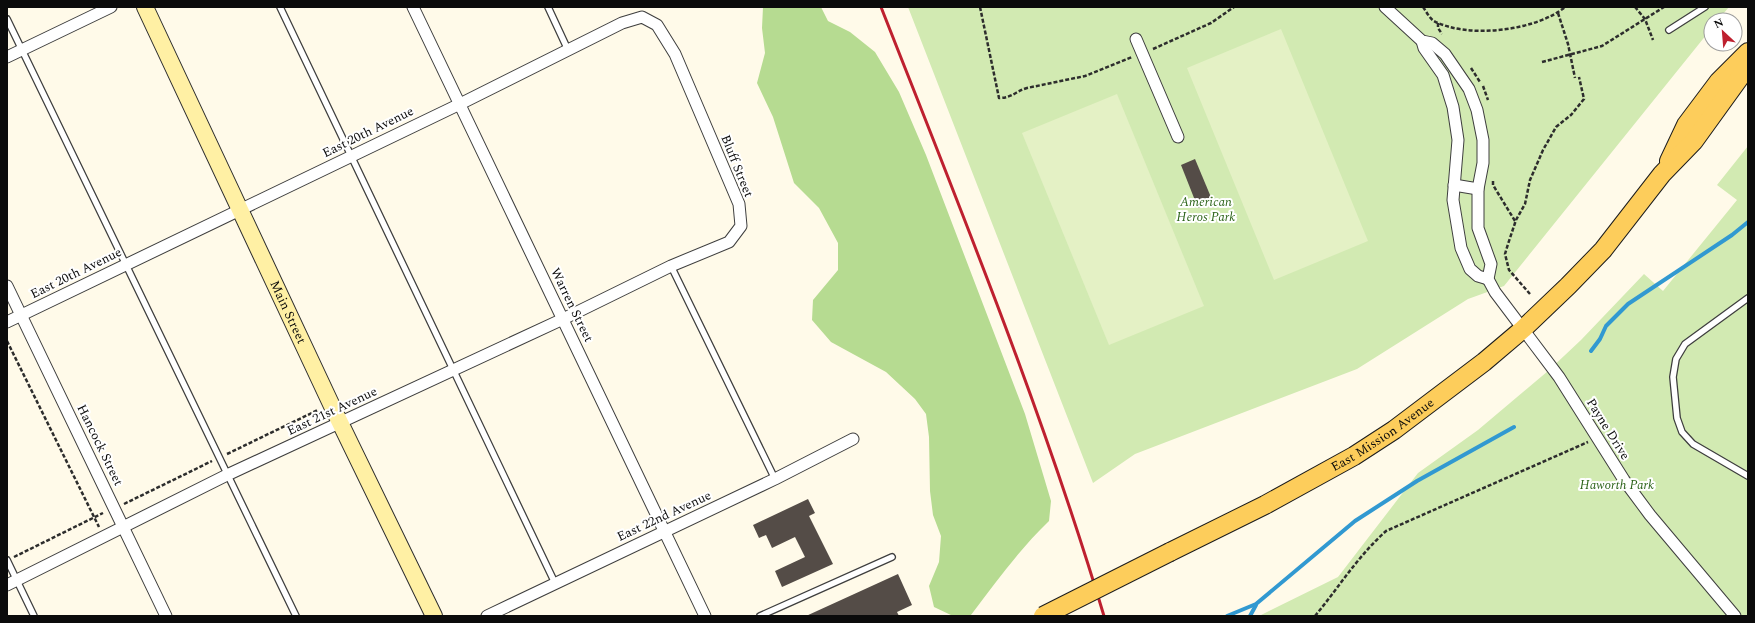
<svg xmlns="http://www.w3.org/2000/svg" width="1755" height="623" viewBox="0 0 1755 623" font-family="Spectral,serif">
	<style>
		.green { fill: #d2eab2 }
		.forest { fill: #b6db91 }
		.pitch { fill: #e4f1c5 }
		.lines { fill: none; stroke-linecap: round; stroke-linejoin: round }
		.stream { stroke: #3199d1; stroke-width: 4 }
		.building { fill: #544c47 }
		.lane-casing { stroke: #3e3e3e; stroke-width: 8 }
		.street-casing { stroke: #3e3e3e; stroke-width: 13 }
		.secondary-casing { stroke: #2d2d2d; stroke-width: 18 }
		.primary-casing { stroke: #1c1c1c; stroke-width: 20 }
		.path { stroke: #2d2d2d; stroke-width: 2.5; stroke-dasharray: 4 2; stroke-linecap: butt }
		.lane { stroke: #fff; stroke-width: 5.5 }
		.street { stroke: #fff; stroke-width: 11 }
		.secondary { stroke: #fff0a4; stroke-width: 16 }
		.primary { stroke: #fdcd5b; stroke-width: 18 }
		.rail { stroke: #be202f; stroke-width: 3 }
		.primary-bridge-casing { stroke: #1c1c1c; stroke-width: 20; stroke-linecap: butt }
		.primary-bridge { stroke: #fdcd5b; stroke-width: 18 }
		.labels { text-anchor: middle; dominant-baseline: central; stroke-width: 4; stroke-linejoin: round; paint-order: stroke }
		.street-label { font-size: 13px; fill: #0b0b0b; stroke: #fff }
		.park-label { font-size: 13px; font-style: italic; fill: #2d641a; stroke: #fff }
	</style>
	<rect width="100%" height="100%" fill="#fffae9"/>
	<g class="green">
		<polygon points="908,7 1729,7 1718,20 1711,20 1711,29 1504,286 1468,299 1357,369 1135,454 1093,483"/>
		<polygon points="1748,146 1748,616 1259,616 1338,577 1418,473 1478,430 1548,371 1581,340 1644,274 1663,291 1737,200 1717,185"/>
	</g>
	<path class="forest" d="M763 7H821L828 21 850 32 875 52 899 92 926 155 1025 414 1051 501 1049 521C1019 550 996 582 971 615L953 616 934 607 929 586 939 562 941 536 933 515 930 491 929 437 926 414 915 399 886 372 831 342 812 320 813 300 838 270V243L819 208 794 183 773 117 757 83 765 53 762 28Z"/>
	<g class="pitch">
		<polygon points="1281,29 1368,241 1274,280 1187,68"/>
		<polygon points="1117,94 1204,306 1109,345 1022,133"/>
	</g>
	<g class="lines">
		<g class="stream">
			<polyline points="1591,351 1600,339 1606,326 1628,304 1732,235 1748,222"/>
			<polyline points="1227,616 1256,604 1355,521 1417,481 1514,427"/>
			<polyline points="1250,616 1256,605"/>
		</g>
	</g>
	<g class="building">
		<polygon points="1195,159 1213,202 1198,208 1181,165"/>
		<polygon points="808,499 815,513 809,516 833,564 782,587 775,571 805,557 795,537 772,548 766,535 759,538 753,525"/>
		<polygon points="898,574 912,605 897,612 899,616 806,616"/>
	</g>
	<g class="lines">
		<g class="lane-casing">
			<g id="lane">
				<polyline points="280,7 555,583"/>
				<polyline points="548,7 568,50"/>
				<polyline points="7,19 296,616"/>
				<polyline points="1669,30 1705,7"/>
				<polyline points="671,266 775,479"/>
				<polyline points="1748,298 1685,344 1676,359 1673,377 1677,418 1682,432 1693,444 1748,476"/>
				<polyline points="7,560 34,616"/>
				<polyline points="760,616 892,557"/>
			</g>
		</g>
		<g class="street-casing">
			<g id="street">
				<polyline points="413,7 705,616"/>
				<polyline points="1385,7 1422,41 1432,43 1445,54 1469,89 1477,110 1483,140 1483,163 1478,189 1478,228 1491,264 1488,279 1495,292 1559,377 1624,480 1650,515 1735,616"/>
				<polyline points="1136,39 1178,137"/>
				<polyline points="1422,41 1424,48 1443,75 1453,107 1458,140 1453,200 1461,248 1470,269 1478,276 1488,279"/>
				<polyline points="7,57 111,7"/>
				<polyline points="1454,185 1478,189"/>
				<polyline points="7,286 166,616"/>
				<polyline points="7,322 460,104 622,23 642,17 657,25 675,54 739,204 741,226 729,242 671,266 563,319 227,475 7,585"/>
				<polyline points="487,616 775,479 853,439"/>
			</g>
		</g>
		<g class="secondary-casing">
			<g id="secondary">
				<path id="s1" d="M145 7 331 404 434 616"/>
			</g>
		</g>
		<g class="primary-casing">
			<g id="primary">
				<polyline points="1669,161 1686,125 1719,81 1748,52"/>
				<path id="s2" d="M1170 552 1265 505 1354 456 1394 430 1484 362 1523 329 1568 286 1603 250 1662 174 1694 141 1748 66"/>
			</g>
		</g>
		<g class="path">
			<path d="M980 7 999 98C1012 98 1016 91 1027 88L1085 76 1132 57"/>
			<path d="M1423 7C1426 11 1430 19 1434 21 1467 39 1536 31 1565 7"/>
			<polyline points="1635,7 1645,19 1653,40"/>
			<polyline points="1558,13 1568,44 1575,78"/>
			<polyline points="1438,23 1438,28 1442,34"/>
			<polyline points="1153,49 1211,23 1234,7"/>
			<polyline points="1542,62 1602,46 1664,7"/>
			<polyline points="1471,68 1480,82"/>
			<polyline points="1483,86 1488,100"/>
			<polyline points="1493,181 1493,185 1515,221"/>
			<polyline points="1530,294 1509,270 1505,254 1508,244 1516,220 1525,204 1530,180 1543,150 1556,127 1571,115 1584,99 1579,77"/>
			<polyline points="7,341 99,527"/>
			<polyline points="227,454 318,410"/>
			<polyline points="124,504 212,461"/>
			<polyline points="14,557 103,513"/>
			<path d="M1315 616C1339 587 1358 556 1386 531L1588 442"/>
		</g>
		<use href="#lane" class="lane"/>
		<use href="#street" class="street"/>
		<use href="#secondary" class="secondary"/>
		<use href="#primary" class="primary"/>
		<path class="rail" d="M881 7C960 208 1042 409 1104 616"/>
		<g class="primary-bridge-casing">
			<polyline id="primary-bridge" points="1043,616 1170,552"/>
		</g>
		<use href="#primary-bridge" class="primary-bridge"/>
	</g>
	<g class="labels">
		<g class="street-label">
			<text transform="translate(368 132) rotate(-26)">East 20th Avenue</text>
			<text transform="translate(737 166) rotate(68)">Bluff Street</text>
			<text transform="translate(76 273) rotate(-26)">East 20th Avenue</text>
			<text transform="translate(572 305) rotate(64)">Warren Street</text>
			<text stroke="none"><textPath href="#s1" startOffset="337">Main Street</textPath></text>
			<text transform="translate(332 411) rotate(-25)">East 21st Avenue</text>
			<text transform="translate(1608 429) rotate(58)">Payne Drive</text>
			<text stroke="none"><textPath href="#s2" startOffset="243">East Mission Avenue</textPath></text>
			<text transform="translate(100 445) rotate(64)">Hancock Street</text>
			<text transform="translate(664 516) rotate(-25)">East 22nd Avenue</text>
		</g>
		<g class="park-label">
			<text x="1206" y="202">American<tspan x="1206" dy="15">Heros Park</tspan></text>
			<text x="1617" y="485">Haworth Park</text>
		</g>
	</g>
	<rect width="1755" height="623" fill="none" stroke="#0b0b0b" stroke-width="16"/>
	<g transform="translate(1723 32) rotate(334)"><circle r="19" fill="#ffffff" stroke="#9d9d9d"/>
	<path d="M0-3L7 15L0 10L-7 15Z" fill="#be202f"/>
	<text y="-6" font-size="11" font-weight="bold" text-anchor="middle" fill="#0b0b0b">N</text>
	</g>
</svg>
